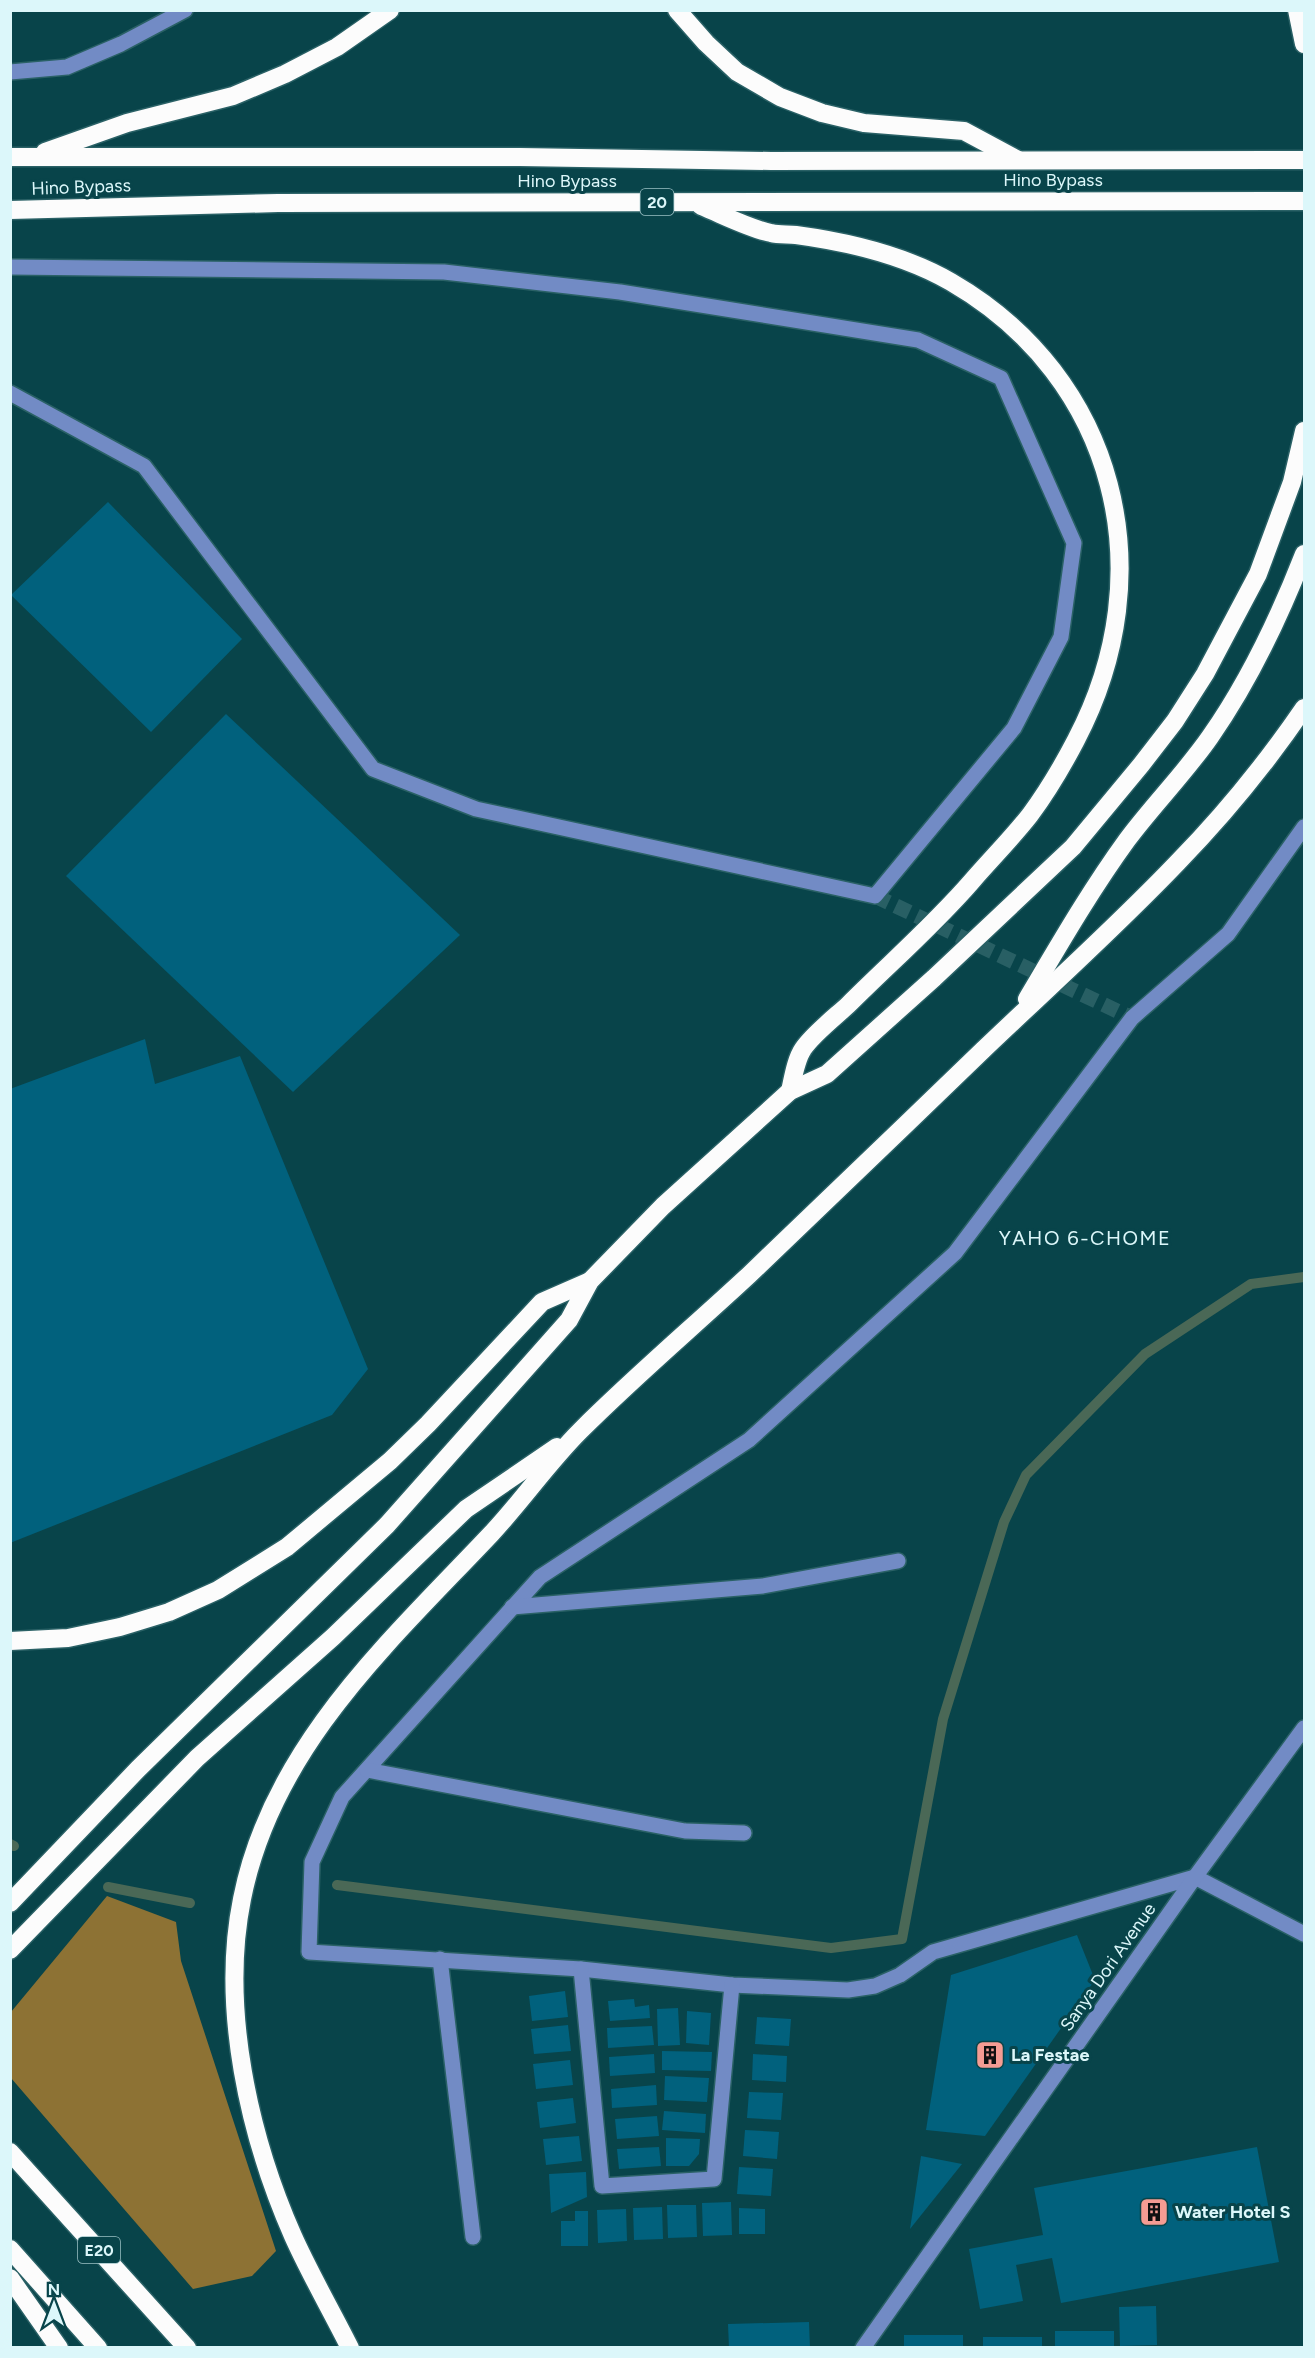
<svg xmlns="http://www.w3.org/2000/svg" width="1315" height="2358" viewBox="0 0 1315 2358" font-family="Figtree,sans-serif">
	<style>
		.forest { fill: #8d7234 }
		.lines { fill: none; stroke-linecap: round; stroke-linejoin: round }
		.stream { stroke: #4a6856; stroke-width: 10 }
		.building { fill: #01617d }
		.minor-tunnel { stroke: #285f64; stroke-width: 15; stroke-dasharray: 15 8; stroke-linecap: butt }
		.minor-casing { stroke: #2a6166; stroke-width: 18 }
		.highway-casing { stroke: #2a6166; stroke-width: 21 }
		.minor { stroke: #728bc5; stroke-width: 15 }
		.highway { stroke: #fcfcfc; stroke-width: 18 }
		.labels { text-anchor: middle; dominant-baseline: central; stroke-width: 6; stroke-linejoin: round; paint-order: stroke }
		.shield { fill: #08444a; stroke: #9cc1c5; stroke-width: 1.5 }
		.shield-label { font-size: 16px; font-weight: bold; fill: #dcf7fa }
		.street-label { font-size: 18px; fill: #dcf7fa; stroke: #08444a }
		.poi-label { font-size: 18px; font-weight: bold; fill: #dcf7fa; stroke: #08444a; text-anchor: start }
		.neighbourhood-label { font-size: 20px; letter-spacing: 1.5px; fill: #dcf7fa; stroke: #08444a }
	</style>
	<rect width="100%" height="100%" fill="#08444a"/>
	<polygon class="forest" points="107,1896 176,1922 181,1961 276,2251 252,2276 193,2289 11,2078 11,2012"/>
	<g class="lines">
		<g class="stream">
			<polyline points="10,1844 14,1846"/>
			<polyline points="337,1885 831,1948 902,1939 943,1719 1004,1522 1026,1475 1145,1354 1251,1284 1304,1277"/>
			<polyline points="108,1887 190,1903"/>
		</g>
	</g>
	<g class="building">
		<polygon points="108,502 242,639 151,732 11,595"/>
		<polygon points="226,714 460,935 293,1092 66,876"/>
		<polygon points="145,1039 155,1084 240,1056 368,1369 332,1415 10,1543 10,1089"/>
		<polygon points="1077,1935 1095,1980 985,2136 926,2130 951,1975"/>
		<polygon points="565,1991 568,2017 532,2021 529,1996"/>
		<polygon points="634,1999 635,2007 649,2005 650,2018 610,2021 608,2001"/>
		<polygon points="678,2008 680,2045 658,2046 657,2009"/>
		<polygon points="687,2011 711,2013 709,2045 686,2043"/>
		<polygon points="757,2017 791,2019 789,2046 755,2044"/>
		<polygon points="568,2025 571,2051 534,2054 531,2029"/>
		<polygon points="652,2026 654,2045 608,2048 607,2028"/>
		<polygon points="662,2051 712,2052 711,2071 662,2070"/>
		<polygon points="654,2054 655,2073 610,2076 609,2057"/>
		<polygon points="753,2054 787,2056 786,2082 752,2080"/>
		<polygon points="570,2060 573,2085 536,2089 533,2064"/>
		<polygon points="665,2076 709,2078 707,2102 664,2100"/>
		<polygon points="656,2085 657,2105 612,2108 611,2089"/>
		<polygon points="749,2092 783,2093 781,2120 747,2118"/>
		<polygon points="573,2098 576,2123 540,2128 537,2102"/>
		<polygon points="664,2111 706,2114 705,2133 662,2130"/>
		<polygon points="657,2116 659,2136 617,2139 615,2119"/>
		<polygon points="745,2130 779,2132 777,2159 743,2156"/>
		<polygon points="579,2136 582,2161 546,2165 543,2139"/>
		<polygon points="666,2138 700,2139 699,2154 689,2166 666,2166"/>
		<polygon points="659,2147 661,2166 619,2169 617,2149"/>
		<polygon points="1257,2147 1279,2262 1061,2303 1052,2258 1016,2265 1023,2301 980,2309 969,2249 1043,2235 1034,2188"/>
		<polygon points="921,2156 962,2164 910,2229"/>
		<polygon points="739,2167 773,2169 771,2196 737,2194"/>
		<polygon points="586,2172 587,2197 551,2213 549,2174"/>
		<polygon points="731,2202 732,2235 703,2236 702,2203"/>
		<polygon points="667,2205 696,2205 697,2237 668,2238"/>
		<polygon points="662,2207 663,2239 634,2240 633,2208"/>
		<polygon points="739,2208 765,2209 765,2234 739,2234"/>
		<polygon points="626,2209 627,2241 598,2243 597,2210"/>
		<polygon points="575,2211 588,2211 588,2246 561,2246 561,2221 575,2221"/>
		<polygon points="1156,2306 1157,2345 1120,2346 1119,2307"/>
		<polygon points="809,2322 810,2348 729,2348 728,2324"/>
		<rect x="1055" y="2331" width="59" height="17"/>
		<rect x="904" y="2335" width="59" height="13"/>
		<rect x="983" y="2337" width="59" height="11"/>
	</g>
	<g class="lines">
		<polyline class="minor-tunnel" points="875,896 1132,1018"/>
		<g class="minor-casing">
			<g id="minor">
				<polyline points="10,72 67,67 121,44 185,10"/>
				<polyline points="10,267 444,272 620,292 918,340 1001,378 1074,543 1061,637 1014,728 875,896 476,809 373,769 144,466 10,393"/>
				<polyline points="1304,827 1228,934 1132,1018 955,1253 749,1440 540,1577 342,1797 312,1862 309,1952 581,1969 732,1985 848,1990 875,1986 900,1975 933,1952 1195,1877 1304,1934"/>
				<polyline points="512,1607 763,1586 898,1561"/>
				<polyline points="367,1770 685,1831 744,1833"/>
				<polyline points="440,1959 473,2237"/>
				<polyline points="581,1969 602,2186 714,2179 732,1985"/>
				<polyline points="863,2348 1195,1877 1304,1728"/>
			</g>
		</g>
		<g class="highway-casing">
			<g id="highway">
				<polyline points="677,10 706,43 737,72 780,97 822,113 864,123 964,131 1018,160"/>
				<polyline points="1297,10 1304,44"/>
				<polyline points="45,152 127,123 233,96 285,74 337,47 390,10"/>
				<polyline points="10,157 520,157 771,161 1304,160"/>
				<path d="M701 206C721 214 750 229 771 233 779 235 788 234 796 235 848 242 906 256 951 282 1117 378 1164 573 1076 740 1063 765 1047 792 1030 815 1012 838 991 859 972 881 934 925 889 964 848 1005 835 1017 812 1035 803 1049 796 1059 793 1078 790 1091"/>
				<polyline points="10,210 278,203 1304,201"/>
				<path d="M1027 999C1059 945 1090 891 1127 840 1153 805 1185 773 1210 737 1250 680 1279 618 1304 554"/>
				<polyline points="10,1641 68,1638 120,1627 169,1612 218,1590 287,1547 390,1461 428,1424 542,1302 590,1281"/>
				<polyline points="10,1903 138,1769 387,1525 569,1320 590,1281 663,1206 790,1091 827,1074 934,978 1073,847 1141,765 1175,721 1205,674 1258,574 1292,482 1304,431"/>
				<polyline points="10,1950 197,1758 333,1637 466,1509 557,1447"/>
				<polyline points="10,2152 187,2348"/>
				<polyline points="10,2249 98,2348"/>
				<polyline points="10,2278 59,2348"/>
				<path d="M350 2348C331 2310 310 2274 293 2236 249 2136 220 2008 242 1899 272 1747 389 1642 491 1534 522 1501 548 1463 580 1431 634 1377 693 1327 749 1275 827 1201 905 1125 983 1050 1048 988 1116 927 1178 862 1224 815 1267 762 1304 708"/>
			</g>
		</g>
		<use href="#minor" class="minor"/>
		<use href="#highway" class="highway"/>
	</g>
	<defs>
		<g id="building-square" transform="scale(1.5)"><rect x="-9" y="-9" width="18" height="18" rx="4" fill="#f59c93" stroke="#08444a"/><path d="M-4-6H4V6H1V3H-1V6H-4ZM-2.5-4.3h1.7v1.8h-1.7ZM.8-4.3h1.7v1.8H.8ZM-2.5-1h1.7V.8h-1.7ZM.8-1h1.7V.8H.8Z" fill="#111"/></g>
	</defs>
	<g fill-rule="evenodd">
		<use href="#building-square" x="990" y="2055"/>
		<use href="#building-square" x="1154" y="2212"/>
	</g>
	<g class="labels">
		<g class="shield">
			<rect x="640.5" y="189" width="33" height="26" rx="4.5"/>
			<rect x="78" y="2237" width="42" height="26" rx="4.5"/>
		</g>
		<g class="shield-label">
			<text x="657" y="202">20</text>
			<text x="99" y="2250">E20</text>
		</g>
		<g class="street-label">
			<text x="1053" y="180">Hino Bypass</text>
			<text x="567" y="181">Hino Bypass</text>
			<text transform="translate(81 187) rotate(-2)">Hino Bypass</text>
			<text transform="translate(1108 1967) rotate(-55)">Sanya Dori Avenue</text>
		</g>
		<g class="poi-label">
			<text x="1011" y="2055">La Festae</text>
			<text x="1175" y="2212">Water Hotel S</text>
		</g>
		<g class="neighbourhood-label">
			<text x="1085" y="1238">YAHO 6-CHOME</text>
		</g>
	</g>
	<rect width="1315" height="2358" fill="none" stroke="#dcf7fa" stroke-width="24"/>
	<g transform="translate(54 2304)" stroke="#08444a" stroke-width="4.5" paint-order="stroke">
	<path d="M0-4.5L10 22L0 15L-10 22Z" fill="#dcf7fa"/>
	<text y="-9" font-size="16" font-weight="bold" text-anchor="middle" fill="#dcf7fa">N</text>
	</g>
</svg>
